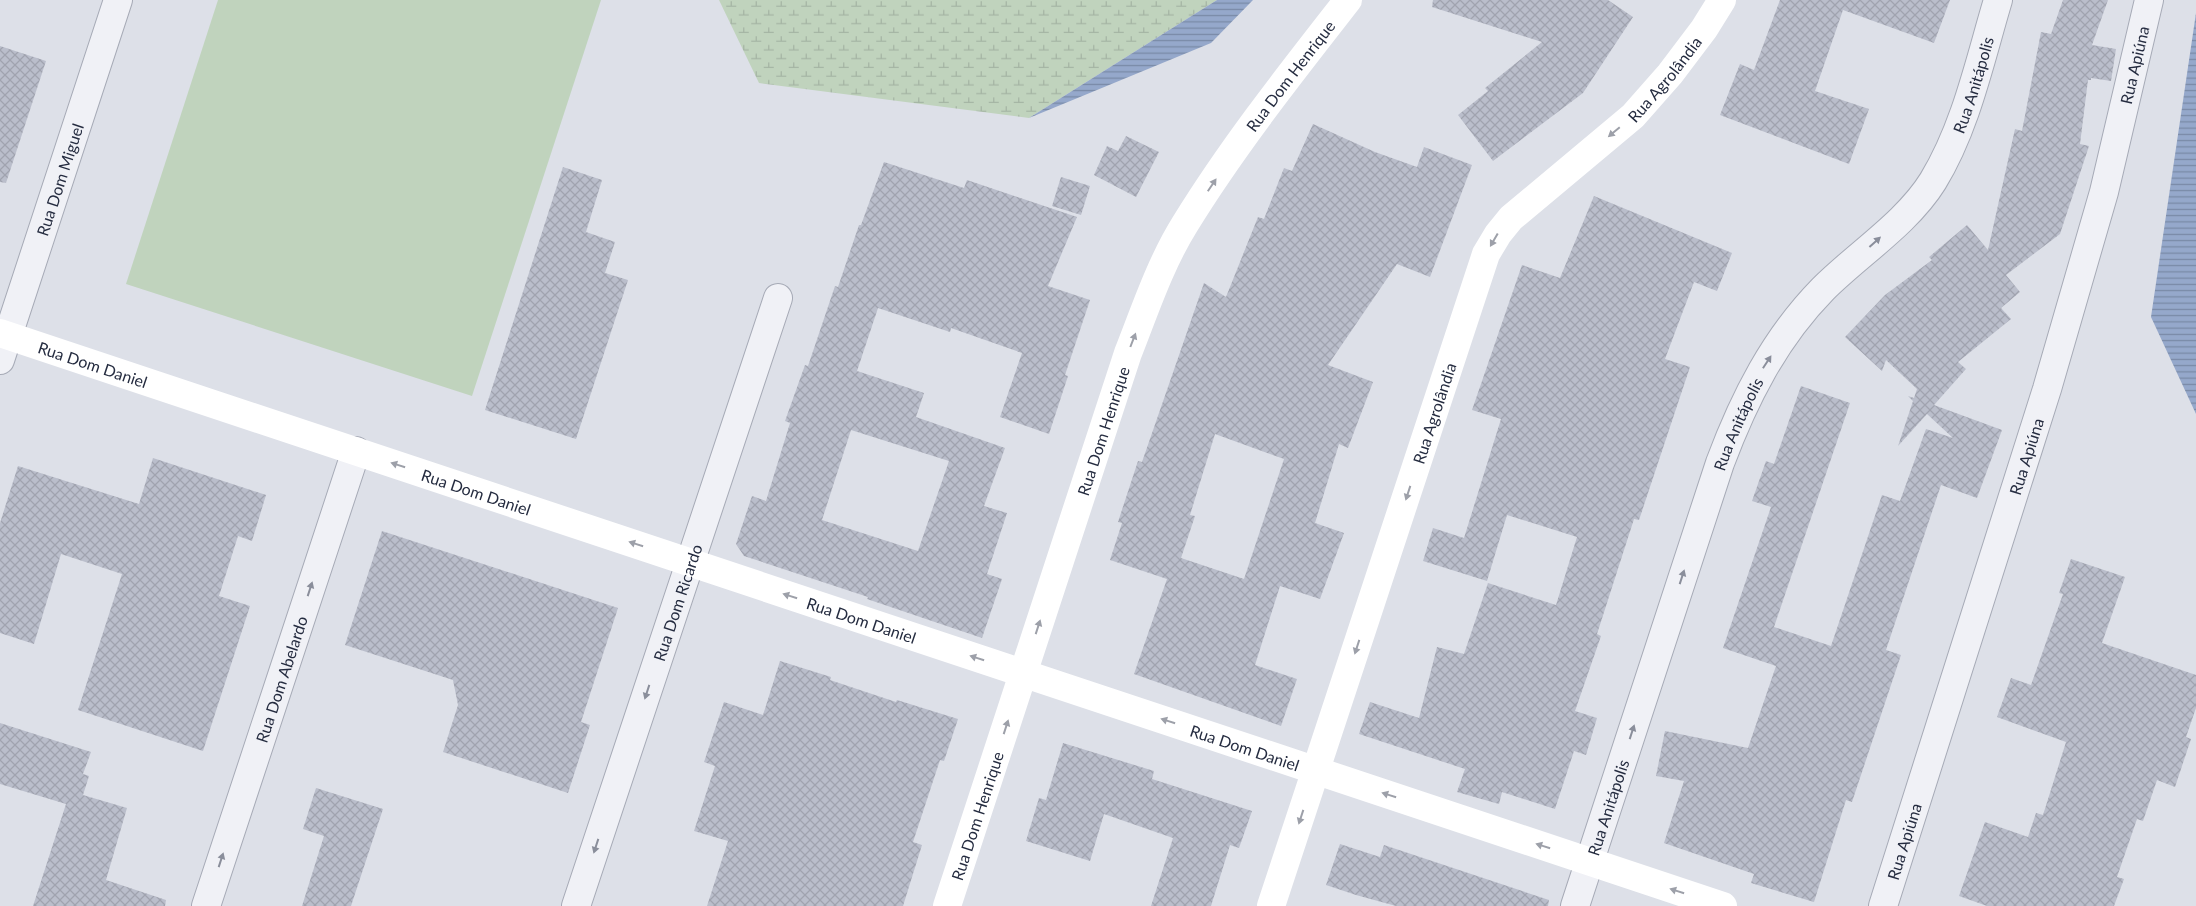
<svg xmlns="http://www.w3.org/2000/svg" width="2196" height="906" viewBox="0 0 2196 906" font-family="Lato,sans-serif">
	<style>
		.green { fill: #c0d3bd }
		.wetland { fill: url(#wetland-marsh) }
		.water { fill: url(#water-rules) }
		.building { fill: url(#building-cross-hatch); fill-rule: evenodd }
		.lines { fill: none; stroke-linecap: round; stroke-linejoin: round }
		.street-casing { stroke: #a6aab6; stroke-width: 30 }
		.street { stroke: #f0f1f6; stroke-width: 28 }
		.secondary { stroke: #fff; stroke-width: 28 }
		.oneway { fill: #9da0a9 }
		.oneway2 { fill: #8a8e9b }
		.labels { text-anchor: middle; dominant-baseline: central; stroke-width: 4; stroke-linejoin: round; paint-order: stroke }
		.street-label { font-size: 16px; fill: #252c40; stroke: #eceff6 }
	</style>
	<defs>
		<pattern id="wetland-marsh" width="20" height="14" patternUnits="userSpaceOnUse" patternTransform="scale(1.25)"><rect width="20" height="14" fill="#c0d3bd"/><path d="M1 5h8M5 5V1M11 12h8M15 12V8" fill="none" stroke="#a5b5a4"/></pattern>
		<pattern id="water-rules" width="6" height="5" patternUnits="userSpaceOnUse" patternTransform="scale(1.25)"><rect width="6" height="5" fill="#95a8cb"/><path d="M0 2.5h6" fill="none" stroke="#7989a6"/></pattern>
		<pattern id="building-cross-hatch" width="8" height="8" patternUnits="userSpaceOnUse" patternTransform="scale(1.25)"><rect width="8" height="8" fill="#babecb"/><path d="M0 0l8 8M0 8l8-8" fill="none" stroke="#a0a3af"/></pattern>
	</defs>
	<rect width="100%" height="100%" fill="#dde0e8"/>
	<polygon class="green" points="218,0 601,0 472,396 126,284"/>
	<polygon class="wetland" points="719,0 1217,0 1029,118 759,83"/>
	<g class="water">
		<polygon points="1217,0 1253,0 1211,43 1029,118"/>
		<polygon points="2196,13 2196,414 2151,317"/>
	</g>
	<g class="building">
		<polygon points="1433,0 1608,0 1633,17 1583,93 1493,161 1458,115 1488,91 1485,88 1542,42 1432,7"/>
		<polygon points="1780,0 1950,0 1934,43 1843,10 1815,91 1869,109 1849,164 1720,115 1740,64 1754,70"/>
		<polygon points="2063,0 2108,0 2092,45 2116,49 2111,81 2091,78 2091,80 2088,80 2080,144 2089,146 2060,234 2006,275 2020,292 2001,308 2011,319 1958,362 1966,369 1934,405 2002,430 1977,498 1941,485 1886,650 1901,655 1852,802 1846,800 1814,902 1751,883 1754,874 1664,843 1684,781 1656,776 1665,731 1748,748 1776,666 1723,648 1771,507 1752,501 1766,461 1774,464 1801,386 1850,403 1774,627 1831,646 1882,495 1900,501 1926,429 1953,438 1927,414 1898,446 1913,401 1908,396 1914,398 1917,389 1886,360 1882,371 1845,337 1885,295 1932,260 1929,257 1967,225 1988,250 2015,129 2022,131 2041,32 2051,34"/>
		<polygon points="0,46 46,61 6,183 0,182"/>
		<path d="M1313 124 1375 152 1417 167 1424 147 1472 165 1430 277 1397 264 1328 365 1373 382 1348 448 1339 444 1315 523 1344 533 1320 599 1280 586 1255 665 1297 679 1281 726 1134 674 1167 579 1110 560 1122 523 1118 522 1138 461 1142 462 1204 283 1226 297 1258 217 1264 219 1284 168 1292 171ZM1215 434 1284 459 1244 579 1181 558 1195 516 1190 515Z"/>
		<polygon points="1126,136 1159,152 1136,197 1094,175 1107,146 1118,151"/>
		<path d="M884 162 964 188 967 180 1077 217 1048 286 1090 300 1065 375 1068 376 1049 434 1000 417 1022 353 951 328 950 332 878 308 857 371 924 393 916 417 1005 448 984 506 1007 513 987 574 1002 579 982 638 867 599 868 597 744 556 736 544 752 496 766 501 790 423 785 421 805 365 808 366 835 286 838 287 859 225H861ZM851 430 949 461 918 551 822 520Z"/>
		<polygon points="563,167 602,180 586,232 615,242 605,273 628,280 576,439 485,410"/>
		<polygon points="1061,177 1090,186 1081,215 1052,206"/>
		<polygon points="1594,196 1732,253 1717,291 1694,282 1665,359 1690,367 1639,520 1634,519 1597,634 1601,636 1575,711 1597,718 1586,755 1574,751 1555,809 1502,792 1499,804 1457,792 1465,769 1359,734 1370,702 1419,718 1437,647 1464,654 1488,583 1556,605 1577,537 1507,515 1487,581 1423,561 1433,528 1464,538 1501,419 1472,410 1522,265 1560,278"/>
		<polygon points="153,458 266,495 252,541 238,536 219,596 250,606 203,751 78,710 122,574 61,554 34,644 0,633 0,523 18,466 139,504"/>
		<polygon points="382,531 618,608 581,722 590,725 568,793 443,752 458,705 453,680 345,645"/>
		<polygon points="2071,559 2125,577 2102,643 2196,675 2196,708 2186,737 2191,739 2175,787 2157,780 2143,821 2137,819 2117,877 2124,879 2114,906 1987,906 1959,896 1985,822 2028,837 2036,813 2043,815 2066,742 1997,717 2011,678 2031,685 2063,594 2059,593"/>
		<polygon points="780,661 831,677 830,680 896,702 897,700 958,719 944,761 940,760 913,842 922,845 903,906 707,906 728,841 694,831 715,766 704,762 724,702 763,715"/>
		<polygon points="0,723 91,752 83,774 89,776 83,795 127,808 106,880 166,900 165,906 33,906 66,804 0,784"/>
		<polygon points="1063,743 1154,771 1152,779 1252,811 1239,848 1230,845 1211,906 1151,906 1173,838 1104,814 1090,861 1026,841 1039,798 1046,800"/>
		<polygon points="316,788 383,809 351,906 302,906 324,836 303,829"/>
		<polygon points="1340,844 1380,857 1384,845 1549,900 1548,906 1396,906 1356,895 1326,885"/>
	</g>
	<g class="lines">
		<g class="street-casing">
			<g id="street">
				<path id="s1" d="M0 360 118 0"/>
				<path id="s2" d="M206 906 356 451"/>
				<path id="s3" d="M576 906 778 298"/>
				<path id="s4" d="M1575 906 1720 463C1744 399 1774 339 1823 289 1858 254 1907 223 1933 181 1966 127 1980 60 1998 0"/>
				<path id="s5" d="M1883 906 2047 389 2104 192 2149 0"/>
			</g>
		</g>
		<use href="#street" class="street"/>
		<g class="secondary">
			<path id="s6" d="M0 333 1723 906"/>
			<path id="s7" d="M947 906 1128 353C1145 310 1160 264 1185 224 1233 146 1291 73 1348 0"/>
			<path id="s8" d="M1271 906 1486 254 1498 234 1511 218 1633 116 1670 74 1704 29 1722 0"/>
		</g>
	</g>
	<defs><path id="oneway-solid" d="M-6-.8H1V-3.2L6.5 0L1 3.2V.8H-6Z" transform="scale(1.25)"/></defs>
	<g class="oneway">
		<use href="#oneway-solid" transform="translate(1614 132) rotate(140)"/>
		<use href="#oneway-solid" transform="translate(1212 185) rotate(-56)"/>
		<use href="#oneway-solid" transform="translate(1494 240) rotate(120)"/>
		<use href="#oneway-solid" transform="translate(1133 340) rotate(-69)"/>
		<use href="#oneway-solid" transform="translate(398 465) rotate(-162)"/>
		<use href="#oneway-solid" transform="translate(1408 493) rotate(108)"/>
		<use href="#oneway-solid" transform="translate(636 544) rotate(-162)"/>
		<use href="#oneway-solid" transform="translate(790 596) rotate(-162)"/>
		<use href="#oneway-solid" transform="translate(1038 627) rotate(-72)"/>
		<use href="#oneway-solid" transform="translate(1357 647) rotate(108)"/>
		<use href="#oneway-solid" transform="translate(977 658) rotate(-162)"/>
		<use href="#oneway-solid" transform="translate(1168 721) rotate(-162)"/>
		<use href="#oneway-solid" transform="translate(1006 727) rotate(-72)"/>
		<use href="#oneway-solid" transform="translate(1389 795) rotate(-162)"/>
		<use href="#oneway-solid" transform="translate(1301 817) rotate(108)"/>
		<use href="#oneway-solid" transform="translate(1543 846) rotate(-162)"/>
		<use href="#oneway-solid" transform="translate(1677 891) rotate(-162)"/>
	</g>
	<g class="oneway2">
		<use href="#oneway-solid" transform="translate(1875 242) rotate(-42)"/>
		<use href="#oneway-solid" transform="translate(1767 362) rotate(-57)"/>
		<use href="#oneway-solid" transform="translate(1682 577) rotate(-72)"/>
		<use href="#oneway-solid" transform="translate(310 589) rotate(-72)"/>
		<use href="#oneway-solid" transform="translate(647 692) rotate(108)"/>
		<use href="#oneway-solid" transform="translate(1632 732) rotate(-72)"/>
		<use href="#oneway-solid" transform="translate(596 846) rotate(108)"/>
		<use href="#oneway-solid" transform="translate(221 860) rotate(-72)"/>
	</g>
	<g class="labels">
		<g class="street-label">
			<text stroke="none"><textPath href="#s5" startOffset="878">Rua Apiúna</textPath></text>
			<text stroke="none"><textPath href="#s7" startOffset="905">Rua Dom Henrique</textPath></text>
			<text stroke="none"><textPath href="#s8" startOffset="938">Rua Agrolândia</textPath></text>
			<text stroke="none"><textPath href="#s4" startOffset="929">Rua Anitápolis</textPath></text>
			<text stroke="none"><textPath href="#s1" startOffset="190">Rua Dom Miguel</textPath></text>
			<text stroke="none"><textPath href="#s6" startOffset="98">Rua Dom Daniel</textPath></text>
			<text stroke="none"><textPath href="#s8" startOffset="519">Rua Agrolândia</textPath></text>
			<text stroke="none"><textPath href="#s4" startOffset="509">Rua Anitápolis</textPath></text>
			<text stroke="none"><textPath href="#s7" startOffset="500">Rua Dom Henrique</textPath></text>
			<text stroke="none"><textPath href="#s5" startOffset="472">Rua Apiúna</textPath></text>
			<text stroke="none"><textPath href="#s6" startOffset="502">Rua Dom Daniel</textPath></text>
			<text stroke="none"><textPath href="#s3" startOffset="320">Rua Dom Ricardo</textPath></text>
			<text stroke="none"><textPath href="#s6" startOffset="908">Rua Dom Daniel</textPath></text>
			<text stroke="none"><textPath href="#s2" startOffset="239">Rua Dom Abelardo</textPath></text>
			<text stroke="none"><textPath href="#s6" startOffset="1312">Rua Dom Daniel</textPath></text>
			<text stroke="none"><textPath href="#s4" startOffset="104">Rua Anitápolis</textPath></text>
			<text stroke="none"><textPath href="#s7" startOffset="95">Rua Dom Henrique</textPath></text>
			<text stroke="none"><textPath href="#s5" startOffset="68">Rua Apiúna</textPath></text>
		</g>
	</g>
</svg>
